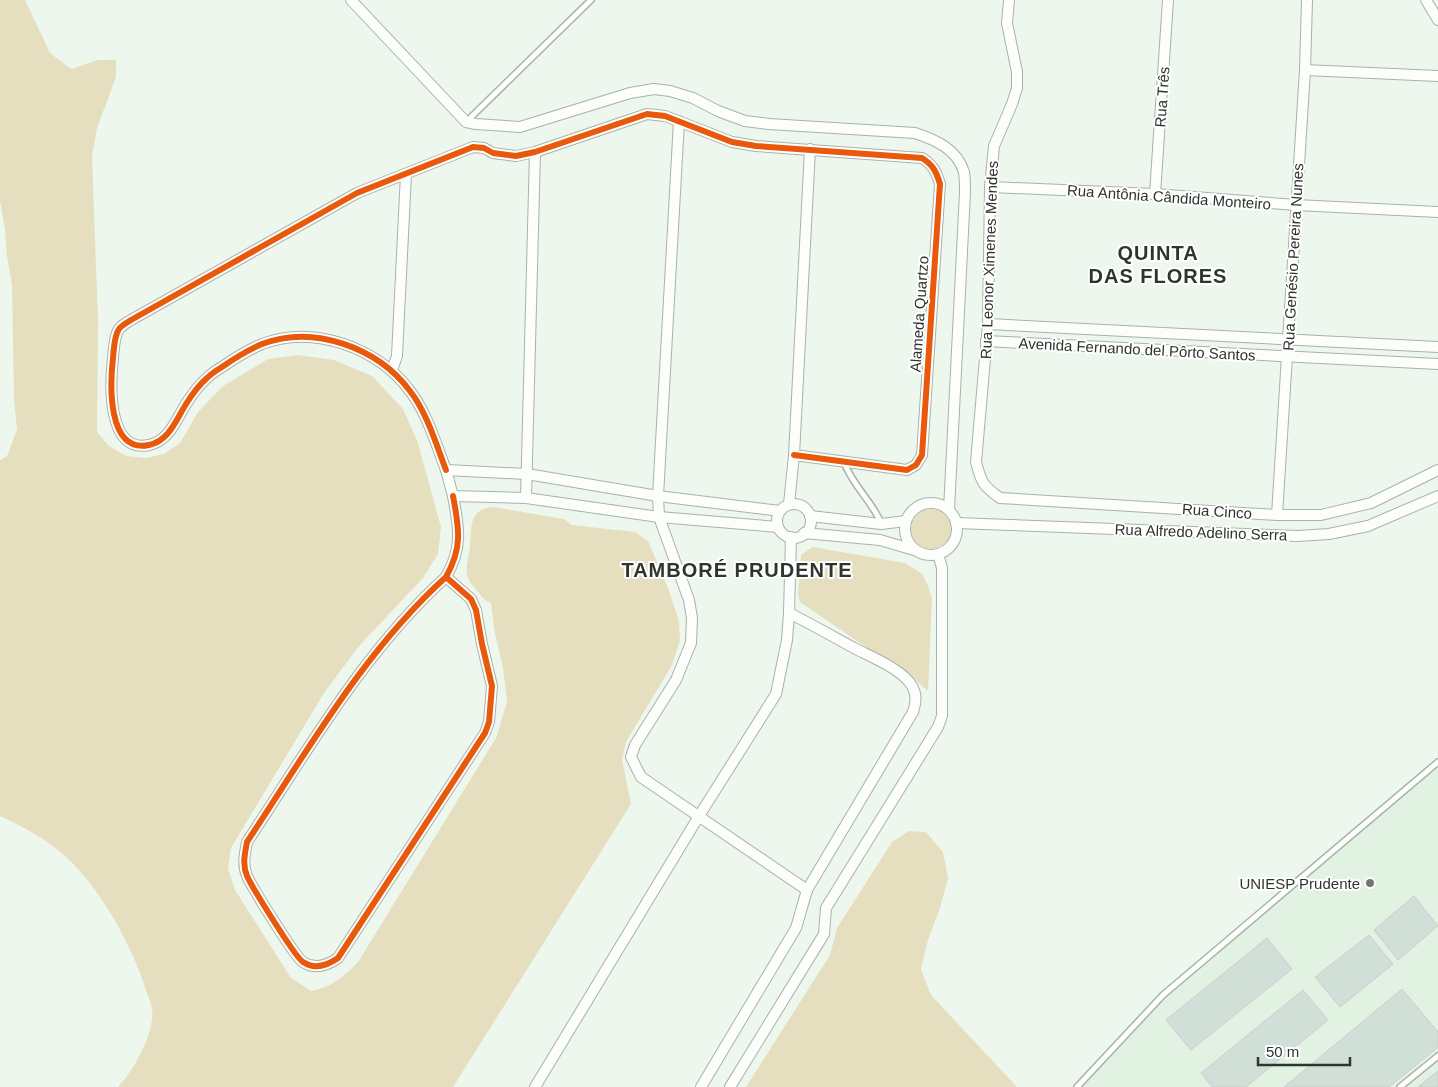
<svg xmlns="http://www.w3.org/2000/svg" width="1438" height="1087" viewBox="0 0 1438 1087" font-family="Helvetica,sans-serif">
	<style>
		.built { fill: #e2f2e2 }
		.green { fill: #e5dfc0 }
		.building { fill: #d0e0d9; stroke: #c6cfc9 }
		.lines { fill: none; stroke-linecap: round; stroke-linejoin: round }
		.service-casing { stroke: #aab1aa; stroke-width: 8 }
		.minor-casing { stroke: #aab1aa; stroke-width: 12 }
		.service { stroke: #fcfefc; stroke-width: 5 }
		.minor { stroke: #fcfefc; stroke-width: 10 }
		.cycleway-casing { stroke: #fff; stroke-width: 9 }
		.cycleway { stroke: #e8590c; stroke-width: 6 }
		.poi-dot { fill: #717871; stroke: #fff; stroke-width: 2 }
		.labels { text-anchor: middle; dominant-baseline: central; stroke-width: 4; stroke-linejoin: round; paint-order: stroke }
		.street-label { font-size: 15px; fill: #2e342e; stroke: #fff }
		.poi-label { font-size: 15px; fill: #2e342e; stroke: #fff; text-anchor: end }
		.district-label { font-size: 20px; font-weight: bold; letter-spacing: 1px; fill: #2e342e; stroke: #fff }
	</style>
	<rect width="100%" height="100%" fill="#eef7ee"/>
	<polygon class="built" points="1438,767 1438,1087 1082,1087 1164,999"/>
	<g class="green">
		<path d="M0 0H25L50 53 71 69 98 60H116V77L97 128 92 156 98 321 97 432 109 446 126 456 146 458 164 454 180 443 198 412 223 386 268 359 298 355 334 360 372 376 403 409 418 443 441 527 438 554 423 578 359 646 324 693 231 848 228 868 235 890 291 978 311 991C334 986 342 978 358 962L496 738 507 702 503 667 495 634 491 603C485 601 483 598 479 593 461 574 467 569 470 546 472 528 468 509 493 507L564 519 571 525 635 532 648 541 668 588 679 621 680 640 672 665 626 742 622 759 631 804 453 1087H118C134 1071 155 1032 152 1009 151 1002 147 994 145 987 130 941 97 882 59 851 41 836 21 826 0 816V460L7 456 17 429 14 399 12 285 7 256 5 229 0 201Z"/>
		<circle cx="931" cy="529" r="20"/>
		<polygon points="813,547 905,563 921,573 927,583 932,599 928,691 910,675 860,643 800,602 798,595 801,555"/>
		<polygon points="909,831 926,832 943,852 948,878 940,908 928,940 921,969 931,995 1017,1087 746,1087 830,955 837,928 892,842"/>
	</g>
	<g class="building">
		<polygon points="1414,896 1438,926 1398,960 1374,930"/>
		<polygon points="1369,935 1393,964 1340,1007 1315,977"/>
		<polygon points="1267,938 1292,969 1191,1050 1166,1020"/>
		<polygon points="1402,989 1438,1032 1438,1047 1389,1087 1284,1087"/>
		<polygon points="1303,990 1328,1020 1246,1087 1212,1087 1201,1073"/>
		<polygon points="1438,1071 1438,1087 1418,1087"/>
	</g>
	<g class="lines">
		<g class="service-casing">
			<g id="service">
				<polyline points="466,122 591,0"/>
				<path d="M844 462C852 485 872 501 881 523"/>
				<polyline points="1077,1087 1163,995 1438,762"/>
				<polyline points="1400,1087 1438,1056"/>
			</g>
		</g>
		<g class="minor-casing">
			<g id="minor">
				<path d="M351 0 466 122 476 124 520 127 630 93 654 89 670 91 693 98 718 111 745 121 769 124 915 133C936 140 957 149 964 172 965 178 965 186 965 192L949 510"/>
				<path d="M1009 0 1007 23 1017 72V88L1012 104 994 146 990 187 988 324 976 462C981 482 983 486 1000 498L1277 515H1321L1371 503 1438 470"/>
				<polyline points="1426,0 1438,20"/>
				<polyline points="1305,70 1438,76"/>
				<polyline points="679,121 658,496 659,517 689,600 692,618 691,643 676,680 635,745 631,757 641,777 807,890"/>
				<polyline points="990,187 1155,194 1296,205 1438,212"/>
				<polyline points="1155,194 1168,0"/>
				<polyline points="988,324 1438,347"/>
				<polyline points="986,341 1438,364"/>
				<polyline points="392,370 397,356 406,174"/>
				<path d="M446 470C436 444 427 413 410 391 378 348 314 324 262 344 248 350 235 358 222 367 217 370 211 374 207 378 199 385 191 396 186 404 176 420 169 441 149 445 107 454 110 384 113 358 114 349 114 336 119 329 122 325 128 322 131 320L357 193 473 147 484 148 493 153 516 156 535 152 647 114 665 116 732 142 756 146 922 158C933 165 936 171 940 184L922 455 916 465 907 470 794 455"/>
				<polyline points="526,498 535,152"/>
				<circle cx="931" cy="529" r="26"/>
				<polyline points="789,504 794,455 810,149"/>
				<circle cx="794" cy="521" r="17"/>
				<polyline points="1277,515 1305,70 1307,0"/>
				<polyline points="810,516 881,524 906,521"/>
				<polyline points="956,523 1298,536 1329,534 1368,526 1438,496"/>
				<polyline points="778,527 659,517 526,498 453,496 446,470 527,474 658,496 780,511"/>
				<polyline points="804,533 880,540 914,550"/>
				<path d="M446 577C364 651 308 750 247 842 245 853 242 864 247 876 252 887 295 957 303 962 315 970 328 965 338 958L485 733 489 722 492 686 482 644 476 610 471 599 446 577C463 547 459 528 453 496"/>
				<polyline points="535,1087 699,816 776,694 787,640 789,613 791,537"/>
				<path d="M701 1087 796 928 807 890 913 712C916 702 917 695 912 686 902 669 871 657 854 648 832 636 811 624 789 613"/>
				<polyline points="730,1087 824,934 826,908 938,727 942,716 942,568 938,554"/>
			</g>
		</g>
		<use href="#service" class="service"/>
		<use href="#minor" class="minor"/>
		<g class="cycleway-casing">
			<g id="cycleway">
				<path d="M446 470C436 444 427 413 410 391 378 348 314 324 262 344 248 350 235 358 222 367 217 370 211 374 207 378 199 385 191 396 186 404 176 420 169 441 149 445 107 454 110 384 113 358 114 349 114 336 119 329 122 325 128 322 131 320L357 193 473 147 484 148 493 153 516 156 535 152 647 114 665 116 732 142 756 146 922 158C933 165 936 171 940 184L922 455 916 465 907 470 794 455"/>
				<path d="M446 577C364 651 308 750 247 842 245 853 242 864 247 876 252 887 295 957 303 962 315 970 328 965 338 958L485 733 489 722 492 686 482 644 476 610 471 599 446 577C463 547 459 528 453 496"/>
			</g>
		</g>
		<use href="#cycleway" class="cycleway"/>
	</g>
	<circle class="poi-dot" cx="1370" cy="883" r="5"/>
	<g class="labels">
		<g class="street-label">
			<text transform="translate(1162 97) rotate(-86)">Rua Três</text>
			<text transform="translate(1169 197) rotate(4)">Rua Antônia Cândida Monteiro</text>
			<text transform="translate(1293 257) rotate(-87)">Rua Genésio Pereira Nunes</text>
			<text transform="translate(989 260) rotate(-88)">Rua Leonor Ximenes Mendes</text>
			<text transform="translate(919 314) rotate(-86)">Alameda Quartzo</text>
			<text transform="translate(1137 349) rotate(3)">Avenida Fernando del Pôrto Santos</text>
			<text transform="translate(1217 511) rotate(4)">Rua Cinco</text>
			<text transform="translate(1201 532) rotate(2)">Rua Alfredo Adelino Serra</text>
		</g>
		<g class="poi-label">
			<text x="1360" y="883">UNIESP Prudente</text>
		</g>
		<g class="district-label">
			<text x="1158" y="253">QUINTA<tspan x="1158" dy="23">DAS FLORES</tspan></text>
			<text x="737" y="570">TAMBORÉ PRUDENTE</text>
		</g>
	</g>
	<path d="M1258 1057v8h92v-8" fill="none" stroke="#2e342e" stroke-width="2.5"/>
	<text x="1266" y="1057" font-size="15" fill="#2e342e" stroke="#ffffff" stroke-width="4" paint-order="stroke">50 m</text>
</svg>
